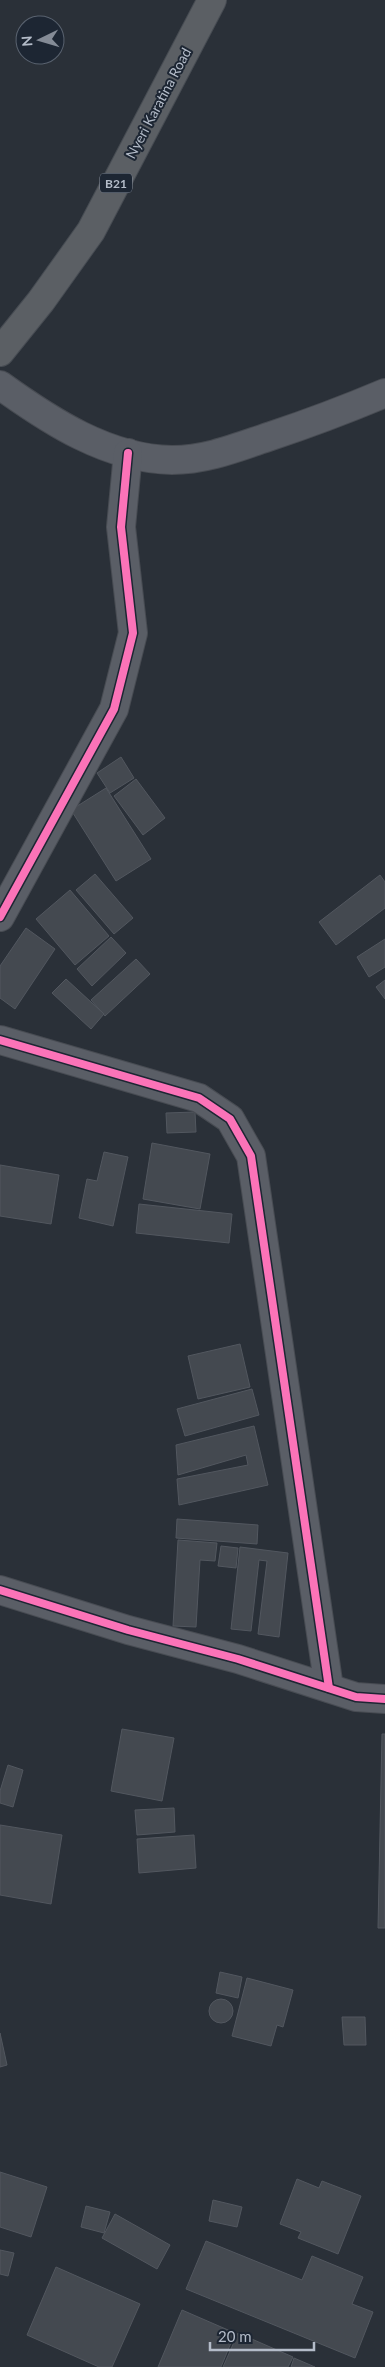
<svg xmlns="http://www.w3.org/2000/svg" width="385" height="2367" viewBox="0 0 385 2367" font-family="Lato,sans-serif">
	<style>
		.building { fill: #444950; stroke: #52575f }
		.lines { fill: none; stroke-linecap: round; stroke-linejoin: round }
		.minor-casing { stroke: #484c53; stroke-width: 30 }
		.trunk-casing { stroke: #474c53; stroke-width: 30 }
		.minor { stroke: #5a5e66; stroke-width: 28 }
		.trunk { stroke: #5b5f64; stroke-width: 28 }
		.cycleway-casing { stroke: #1d2633; stroke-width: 11 }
		.cycleway { stroke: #fb73b8; stroke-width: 8 }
		.labels { text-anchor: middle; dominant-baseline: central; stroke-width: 4; stroke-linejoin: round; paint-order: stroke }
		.shield { fill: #1d2633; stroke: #878f9c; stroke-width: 1 }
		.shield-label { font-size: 12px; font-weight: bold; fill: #b4bcc9 }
		.street-label { font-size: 14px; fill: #b4bcc9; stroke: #1d2633 }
	</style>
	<rect width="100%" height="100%" fill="#2a3038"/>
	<g class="building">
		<polygon points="121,757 134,778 110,793 97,773"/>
		<polygon points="136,779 165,818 143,835 114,796"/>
		<polygon points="106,788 151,859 116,881 71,810"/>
		<polygon points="95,874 133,918 114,934 76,890"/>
		<polygon points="380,875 385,882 385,908 336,945 319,922"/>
		<polygon points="70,890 109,936 75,965 36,919"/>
		<polygon points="26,928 55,949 15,1009 0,998 0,966"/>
		<polygon points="111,937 126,953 92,986 77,969"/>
		<polygon points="385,939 385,967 369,977 357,957"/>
		<polygon points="136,959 150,974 105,1016 91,1000"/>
		<polygon points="66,979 104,1014 91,1029 52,993"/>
		<polygon points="385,980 385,999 376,987"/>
		<polygon points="195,1112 196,1132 167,1133 166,1113"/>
		<polygon points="152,1143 210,1154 200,1209 143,1199"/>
		<polygon points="104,1152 128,1157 113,1226 79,1218 87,1179 97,1181"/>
		<polygon points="0,1165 59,1175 51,1224 0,1216"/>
		<polygon points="139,1204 232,1214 229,1243 136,1233"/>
		<polygon points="240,1344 250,1387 198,1399 188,1356"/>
		<polygon points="252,1389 259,1415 185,1436 177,1409"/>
		<polygon points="254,1426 268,1485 179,1505 177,1479 248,1465 246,1455 178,1475 176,1445"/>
		<polygon points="177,1519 258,1525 257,1544 176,1538"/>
		<polygon points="178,1540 217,1543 215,1561 200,1560 196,1627 173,1626"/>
		<polygon points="221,1546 238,1548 236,1568 218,1566"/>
		<polygon points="240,1547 288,1553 279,1637 258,1634 267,1561 259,1560 251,1631 231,1629"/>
		<polygon points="122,1729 174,1738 162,1801 111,1791"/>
		<polygon points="382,1734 385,1734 385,1928 378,1928"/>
		<polygon points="8,1765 23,1770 13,1807 0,1803 0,1791"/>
		<polygon points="174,1808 175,1832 137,1835 135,1810"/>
		<polygon points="0,1825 62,1835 51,1904 0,1895"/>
		<polygon points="194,1835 196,1868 139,1873 137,1839"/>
		<polygon points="220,1972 242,1977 238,1998 216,1993"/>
		<polygon points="247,1978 293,1990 283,2027 277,2025 271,2046 232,2036"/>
		<circle cx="221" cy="2011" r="12"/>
		<polygon points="342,2017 365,2017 366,2045 344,2045"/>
		<polygon points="0,2033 7,2065 0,2067"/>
		<polygon points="0,2172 47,2187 31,2237 0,2227"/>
		<polygon points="297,2179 319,2188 322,2181 361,2196 338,2254 298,2238 301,2232 280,2224"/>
		<polygon points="213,2200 242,2207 237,2227 209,2221"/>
		<polygon points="86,2206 110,2212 104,2233 81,2227"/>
		<polygon points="115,2214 170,2245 157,2269 102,2238"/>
		<polygon points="206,2241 302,2280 312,2256 363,2277 352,2304 373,2312 355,2358 186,2289"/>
		<polygon points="0,2250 14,2253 8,2276 0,2274"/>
		<polygon points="56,2267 140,2304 112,2367 99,2367 27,2335"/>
		<polygon points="182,2310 235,2333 221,2367 158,2367"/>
		<polygon points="238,2333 293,2357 288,2367 223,2367"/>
		<polygon points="294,2358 315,2367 291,2367"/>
	</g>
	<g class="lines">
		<g class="minor-casing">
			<g id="minor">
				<path d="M0 385C50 421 108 459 172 460 207 460 238 447 271 436 310 423 347 409 385 393"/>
				<polyline points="0,917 114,709 133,633 121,527 128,453"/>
				<polyline points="0,1040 199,1098 230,1119 251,1156 329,1688"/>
				<polyline points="0,1590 128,1630 238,1659 356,1697 385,1699"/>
			</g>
		</g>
		<g class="trunk-casing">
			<polyline id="trunk" points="0,352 41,301 91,231 212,0"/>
		</g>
		<use href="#minor" class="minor"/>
		<use href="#trunk" class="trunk"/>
		<g class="cycleway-casing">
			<g id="cycleway">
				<polyline points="0,917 114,709 133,633 121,527 128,453"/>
				<polyline points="0,1040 199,1098 230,1119 251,1156 329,1688"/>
				<polyline points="0,1590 128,1630 238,1659 356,1697 385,1699"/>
			</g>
		</g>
		<use href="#cycleway" class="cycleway"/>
	</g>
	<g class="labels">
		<rect class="shield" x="100" y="173.5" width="32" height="19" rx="4"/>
		<g class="shield-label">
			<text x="116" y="183">B21</text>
		</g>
		<g class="street-label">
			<text transform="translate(158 103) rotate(-62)">Nyeri Karatina Road</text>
		</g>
	</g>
	<g transform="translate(40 40) rotate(265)"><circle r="24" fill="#1d2633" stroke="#59626f"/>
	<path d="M0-4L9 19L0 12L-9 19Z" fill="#848b96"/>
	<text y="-8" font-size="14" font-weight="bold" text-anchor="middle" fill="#b4bcc9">N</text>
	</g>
	<path d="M210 2342v8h104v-8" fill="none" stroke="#b4bcc9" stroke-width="2.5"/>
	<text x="218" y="2342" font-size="15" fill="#b4bcc9" stroke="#1d2633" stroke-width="4" paint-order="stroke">20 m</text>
</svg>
